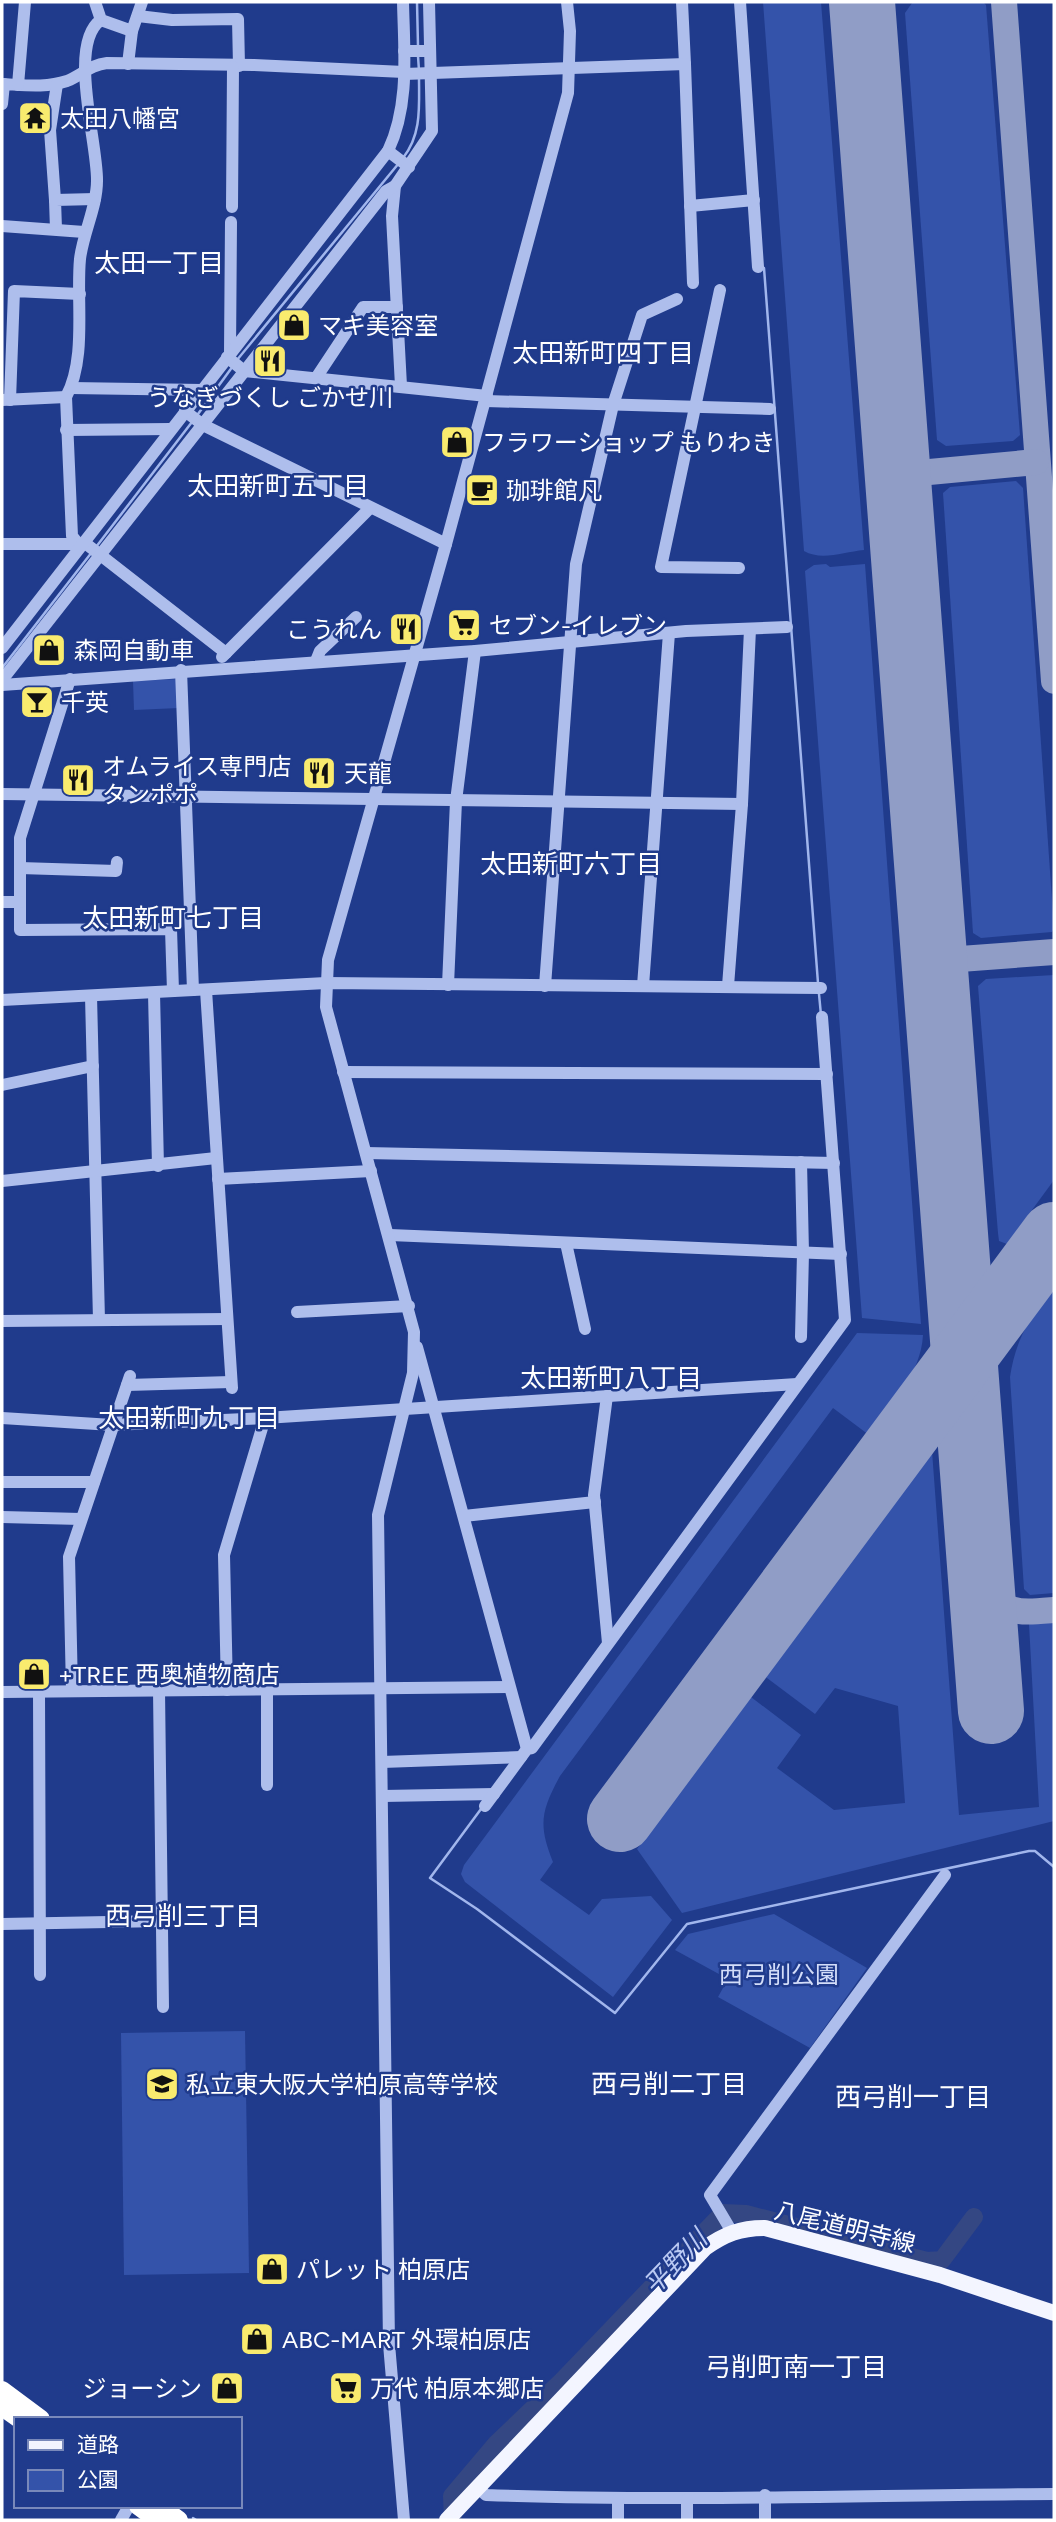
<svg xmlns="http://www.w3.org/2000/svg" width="1056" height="2522" viewBox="0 0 1056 2522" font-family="Figtree,'Noto Sans JP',sans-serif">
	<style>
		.green { fill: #3453aa }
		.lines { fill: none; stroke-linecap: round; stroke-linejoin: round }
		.stream { stroke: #a1b6ed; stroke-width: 2.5 }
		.river { stroke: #344783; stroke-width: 18 }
		.taxiway { stroke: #909dc6; stroke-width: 26 }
		.runway { stroke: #909dc6; stroke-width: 66 }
		.minor { stroke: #aebeec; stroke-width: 12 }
		.major { stroke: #f3f5ff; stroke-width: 16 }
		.highway { stroke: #fff; stroke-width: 18 }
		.labels { text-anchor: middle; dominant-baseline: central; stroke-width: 5; stroke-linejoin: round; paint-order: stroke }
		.poi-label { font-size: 24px; fill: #fff; stroke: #203b8c; text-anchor: start }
		.park-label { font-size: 24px; fill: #d3ddf9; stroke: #203b8c }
		.street-label { font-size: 24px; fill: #fff; stroke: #203b8c }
		.neighbourhood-label { font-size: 26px; fill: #fff; stroke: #203b8c }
		.water-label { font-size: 26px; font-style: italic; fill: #bac9f3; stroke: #203b8c }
	</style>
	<rect width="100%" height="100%" fill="#203b8c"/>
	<g class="green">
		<path d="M763 2H821L864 550C844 552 821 561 804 551Z"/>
		<polygon points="983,2 986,5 1020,435 1013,441 946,446 937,440 905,13 912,3"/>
		<polygon points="1016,481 1023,488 1054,928 1052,932 981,938 973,933 943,493 950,487"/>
		<polygon points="826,564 830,567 865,564 921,1324 862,1318 805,571 814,565"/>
		<polygon points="178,679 179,708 134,710 133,681"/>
		<polygon points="1054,975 1054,1180 1007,1244 999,1241 998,1233 978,986 986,979"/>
		<path d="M1054 1284V1593L1030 1595 1024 1589 1010 1377C1016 1337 1031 1317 1054 1284Z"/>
		<path d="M857 1333 923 1335C921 1374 891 1404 869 1435L833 1408 560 1776C541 1811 538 1825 553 1862L540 1880 589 1915 602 1899 651 1896 672 1920 613 1997 465 1882 461 1874 464 1865Z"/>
		<polygon points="932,1451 959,1815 1039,1807 1029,1624 1054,1622 1054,1821 682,1913 637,1849 751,1697 801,1735 777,1768 834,1810 905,1803 898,1706 835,1688 815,1714 763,1675"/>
		<polygon points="774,1914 867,1968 810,2048 718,1997 728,1979 675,1950 688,1934"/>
		<polygon points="245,2031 249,2273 124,2275 121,2033"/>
	</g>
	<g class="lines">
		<g class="stream">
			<polyline points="417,2 418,46"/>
			<polyline points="418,56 419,71"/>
			<path d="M403 158C422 134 419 106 419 77"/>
			<polyline points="764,268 818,983"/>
			<polyline points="237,360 399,163"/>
			<polyline points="198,414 233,366"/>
			<polyline points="96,547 192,422"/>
			<polyline points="2,668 92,552"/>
			<polyline points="819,994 821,1015"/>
			<polyline points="481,1809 430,1878 477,1909 615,2013 687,1924 1029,1851 1035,1851 1054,1867"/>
			<polyline points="449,2500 452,2496"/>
			<polyline points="193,2518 196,2520"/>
		</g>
		<polyline class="river" points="453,2520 452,2496 496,2444 562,2381 723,2213 746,2214 927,2261 942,2260 974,2217"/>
		<g class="taxiway">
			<polyline points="1004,2 1054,681"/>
			<polyline points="897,475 1036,462"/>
			<polyline points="933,961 1054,952"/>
			<path d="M982 1584C1006 1615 1017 1613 1054 1610"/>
		</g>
		<g class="runway">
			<polyline points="862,2 991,1711"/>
			<polyline points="620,1819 1054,1235"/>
		</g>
		<g class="minor">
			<polyline points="95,2 101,20 132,31 142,2"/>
			<polyline points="682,2 685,64"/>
			<polyline points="740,2 758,267"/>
			<polyline points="138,16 172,20 238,19 239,66"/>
			<polyline points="404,51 430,51"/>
			<polyline points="128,64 132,31"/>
			<polyline points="404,74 685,64 693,283"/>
			<path d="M2 84C24 85 46 88 67 81 82 75 90 65 107 63L254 65 404 72"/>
			<polyline points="18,85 25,2"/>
			<polyline points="2,104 4,84"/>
			<polyline points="388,151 409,167"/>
			<polyline points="55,200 50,130 57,84"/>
			<polyline points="690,206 754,200"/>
			<polyline points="232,207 233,67"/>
			<polyline points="2,226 84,232"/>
			<polyline points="56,229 55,200 95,199"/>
			<polyline points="720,290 661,567 739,568"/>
			<polyline points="230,354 231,222"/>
			<polyline points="227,357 244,371 487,396"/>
			<polyline points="316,378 363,307 397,307"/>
			<polyline points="401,386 392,216 395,186 432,131 429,2"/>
			<polyline points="71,388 202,390"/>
			<polyline points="2,400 66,397"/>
			<polyline points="10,400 14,291 80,294"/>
			<polyline points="486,401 770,409"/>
			<polyline points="185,411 203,425 446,544"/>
			<polyline points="66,430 171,429"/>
			<polyline points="85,543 226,653 222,657"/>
			<polyline points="2,544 77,544"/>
			<path d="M80 546 72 536 66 397C87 359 76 300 80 259 83 233 97 207 97 181 98 144 67 43 101 20"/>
			<path d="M2 648 388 151C410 105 404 51 403 2"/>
			<polyline points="226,653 370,508"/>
			<polyline points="316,661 320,651 356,617"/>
			<polyline points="181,670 193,990"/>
			<polyline points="70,679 20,838 20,930 171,929 173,991"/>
			<polyline points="2,680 386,191 395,186"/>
			<polyline points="2,685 475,651 686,631 787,627"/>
			<polyline points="2,794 742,804"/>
			<polyline points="20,868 116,871 117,862"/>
			<polyline points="2,902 20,902"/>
			<polyline points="448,985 456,801 475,651"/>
			<polyline points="545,986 576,564 613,405 642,315 677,299"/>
			<polyline points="643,986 669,633"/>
			<polyline points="728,986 742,804 750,629"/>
			<polyline points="206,990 232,1388"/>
			<polyline points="154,993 158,1166"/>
			<polyline points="91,996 99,1320"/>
			<polyline points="2,1000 326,983 821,988"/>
			<polyline points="343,1072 827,1074"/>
			<polyline points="2,1085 93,1066"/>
			<polyline points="366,1153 834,1163"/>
			<polyline points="218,1179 371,1171"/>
			<polyline points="2,1181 216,1158"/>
			<polyline points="390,1235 841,1254"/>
			<polyline points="566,1243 585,1329"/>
			<polyline points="297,1312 409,1306"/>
			<polyline points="2,1321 227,1319"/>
			<polyline points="801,1337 803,1253 801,1162"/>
			<polyline points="417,1347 527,1749"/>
			<polyline points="127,1385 231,1382"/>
			<polyline points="607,1396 594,1495 608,1643"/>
			<polyline points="2,1418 112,1425 265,1418 797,1384"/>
			<polyline points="2,1482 94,1482"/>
			<polyline points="464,1516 595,1502"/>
			<polyline points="2,1517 81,1519"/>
			<polyline points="72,1690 69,1557 130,1376"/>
			<polyline points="159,1690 163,2007"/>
			<polyline points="227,1690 224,1555 265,1418"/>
			<polyline points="267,1690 267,1785"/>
			<polyline points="39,1691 40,1975"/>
			<polyline points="2,1692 509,1687"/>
			<polyline points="382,1762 521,1757"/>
			<polyline points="383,1796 494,1794"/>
			<polyline points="485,1806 527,1749 532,1748 845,1320 822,1017"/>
			<polyline points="2,1924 162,1921"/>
			<polyline points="732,2232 710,2195 945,1875"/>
			<path d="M477 2487 486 2495C676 2502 865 2495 1054 2494"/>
			<polyline points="765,2495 765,2520"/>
			<polyline points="121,2520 129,2506"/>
			<polyline points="404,2520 389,2344 378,1515 413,1373 414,1332 326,1007 328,960 446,544 568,93 570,31 567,2"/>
			<polyline points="618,2520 618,2500"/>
			<polyline points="687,2520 687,2500"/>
		</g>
		<path class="major" d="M447 2520 705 2248C725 2234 740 2228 765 2228L940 2275 1054 2313"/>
		<g class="highway">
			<polyline points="2,2390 41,2419"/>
			<polyline points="2,2407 19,2419"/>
			<polyline points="138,2506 157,2520"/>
			<polyline points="160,2506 179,2520"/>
		</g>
	</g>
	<defs>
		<g id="temple-square" transform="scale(1.75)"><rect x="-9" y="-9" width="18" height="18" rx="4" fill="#f9eb6e" stroke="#203b8c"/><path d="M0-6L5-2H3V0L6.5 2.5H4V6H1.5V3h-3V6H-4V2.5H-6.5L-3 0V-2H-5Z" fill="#111"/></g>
		<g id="shop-square" transform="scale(1.75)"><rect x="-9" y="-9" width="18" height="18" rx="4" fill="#f9eb6e" stroke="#203b8c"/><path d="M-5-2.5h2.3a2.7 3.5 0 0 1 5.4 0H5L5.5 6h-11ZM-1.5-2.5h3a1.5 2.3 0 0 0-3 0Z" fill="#111"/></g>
		<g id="restaurant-square" transform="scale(1.75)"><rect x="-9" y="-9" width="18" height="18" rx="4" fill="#f9eb6e" stroke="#203b8c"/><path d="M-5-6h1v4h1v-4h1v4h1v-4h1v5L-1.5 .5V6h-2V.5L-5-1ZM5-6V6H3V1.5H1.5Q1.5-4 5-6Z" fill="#111"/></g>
		<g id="cafe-square" transform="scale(1.75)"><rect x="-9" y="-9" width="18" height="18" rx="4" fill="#f9eb6e" stroke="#203b8c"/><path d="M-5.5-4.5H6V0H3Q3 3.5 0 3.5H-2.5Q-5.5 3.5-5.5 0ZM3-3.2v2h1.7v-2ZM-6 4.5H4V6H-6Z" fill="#111"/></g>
		<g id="supermarket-square" transform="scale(1.75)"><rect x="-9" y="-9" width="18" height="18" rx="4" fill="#f9eb6e" stroke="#203b8c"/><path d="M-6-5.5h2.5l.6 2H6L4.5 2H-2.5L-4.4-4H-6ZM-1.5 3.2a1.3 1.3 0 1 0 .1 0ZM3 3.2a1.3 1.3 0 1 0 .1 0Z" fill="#111"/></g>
		<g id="bar-square" transform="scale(1.75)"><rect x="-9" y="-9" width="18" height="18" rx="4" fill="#f9eb6e" stroke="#203b8c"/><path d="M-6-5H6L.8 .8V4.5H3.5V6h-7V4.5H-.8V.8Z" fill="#111"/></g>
		<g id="school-square" transform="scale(1.75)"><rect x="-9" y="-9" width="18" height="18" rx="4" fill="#f9eb6e" stroke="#203b8c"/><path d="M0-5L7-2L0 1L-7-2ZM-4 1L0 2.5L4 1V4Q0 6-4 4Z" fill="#111"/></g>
	</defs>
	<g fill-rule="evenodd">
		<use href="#temple-square" x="35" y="118"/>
		<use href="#shop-square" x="294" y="325"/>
		<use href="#restaurant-square" x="270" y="361"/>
		<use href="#shop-square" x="457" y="442"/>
		<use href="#cafe-square" x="482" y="490"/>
		<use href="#supermarket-square" x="464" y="625"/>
		<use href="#restaurant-square" x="406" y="629"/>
		<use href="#shop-square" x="49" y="650"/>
		<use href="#bar-square" x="37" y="702"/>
		<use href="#restaurant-square" x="319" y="773"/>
		<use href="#restaurant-square" x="78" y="780"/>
		<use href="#shop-square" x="34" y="1674"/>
		<use href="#school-square" x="162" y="2084"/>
		<use href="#shop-square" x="272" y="2269"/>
		<use href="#shop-square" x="257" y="2339"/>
		<use href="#shop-square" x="227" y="2388"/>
		<use href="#supermarket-square" x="346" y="2388"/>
	</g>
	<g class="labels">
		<g class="poi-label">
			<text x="60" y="118">太田八幡宮</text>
			<text x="318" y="325">マキ美容室</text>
			<text x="270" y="397" text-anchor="middle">うなぎづくし ごかせ川</text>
			<text x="482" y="442">フラワーショップ もりわき</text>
			<text x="506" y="490">珈琲館凡</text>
			<text x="489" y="625">セブン-イレブン</text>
			<text x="382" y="629" text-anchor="end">こうれん</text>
			<text x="74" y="650">森岡自動車</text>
			<text x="61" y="702">千英</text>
			<text x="102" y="766">オムライス専門店<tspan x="102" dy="28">タンポポ</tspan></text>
			<text x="344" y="773">天龍</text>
			<text x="58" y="1674">+TREE 西奥植物商店</text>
			<text x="186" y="2084">私立東大阪大学柏原高等学校</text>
			<text x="296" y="2269">パレット 柏原店</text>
			<text x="282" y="2339">ABC-MART 外環柏原店</text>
			<text x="202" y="2388" text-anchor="end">ジョーシン</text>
			<text x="370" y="2388">万代 柏原本郷店</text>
		</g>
		<g class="park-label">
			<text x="779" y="1974">西弓削公園</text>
		</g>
		<g class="street-label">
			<text transform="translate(845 2227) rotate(14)">八尾道明寺線</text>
		</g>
		<g class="neighbourhood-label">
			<text x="159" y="263">太田一丁目</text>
			<text x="603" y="353">太田新町四丁目</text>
			<text x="278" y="486">太田新町五丁目</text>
			<text x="571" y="864">太田新町六丁目</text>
			<text x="173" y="918">太田新町七丁目</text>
			<text x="611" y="1378">太田新町八丁目</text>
			<text x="189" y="1418">太田新町九丁目</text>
			<text x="183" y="1916">西弓削三丁目</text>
			<text x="669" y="2084">西弓削二丁目</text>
			<text x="913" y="2097">西弓削一丁目</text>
			<text x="796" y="2367">弓削町南一丁目</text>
		</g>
		<g class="water-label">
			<text transform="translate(675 2262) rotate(-46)">平野川</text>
		</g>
	</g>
	<rect width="1056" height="2522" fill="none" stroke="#ffffff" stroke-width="7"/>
	<rect x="14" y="2417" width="228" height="91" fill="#203b8c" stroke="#7989ba" stroke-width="2"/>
	<rect x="28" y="2440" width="35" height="10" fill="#f3f5ff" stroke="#7989ba" stroke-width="2"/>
	<text x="77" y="2452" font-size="21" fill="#ffffff">道路</text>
	<rect x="28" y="2470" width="35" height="21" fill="#3453aa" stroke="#7989ba" stroke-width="2"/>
	<text x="77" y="2487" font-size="21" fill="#ffffff">公園</text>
</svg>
